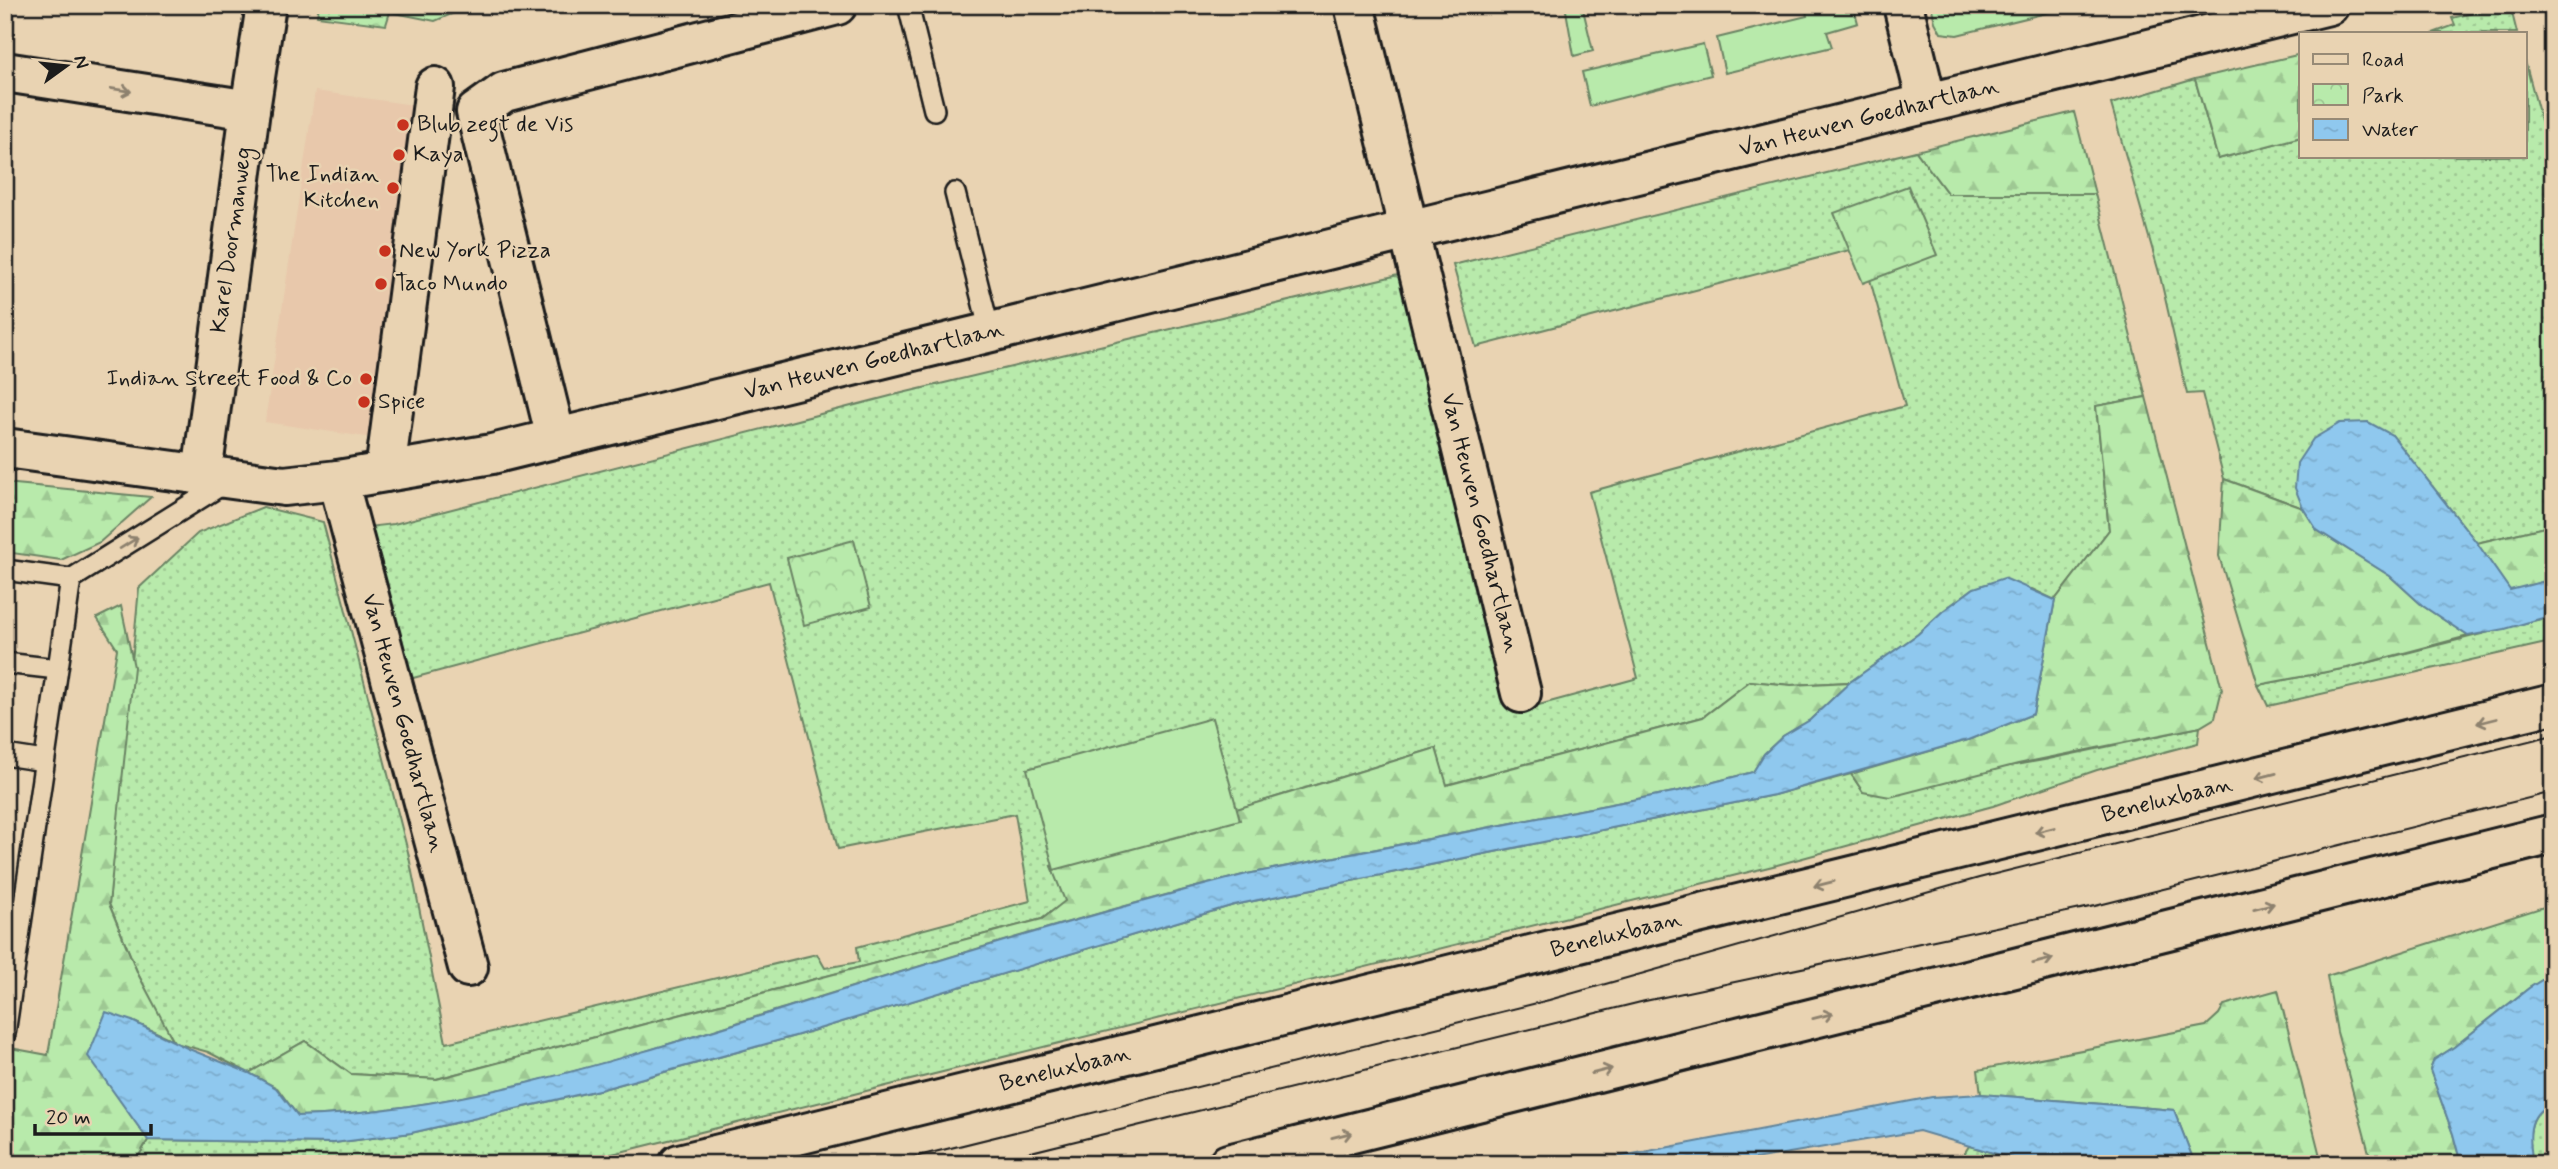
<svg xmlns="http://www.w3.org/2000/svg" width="2558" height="1169" viewBox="0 0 2558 1169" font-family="Mynerve,sans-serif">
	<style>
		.built { fill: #e8c8ab }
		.grass { fill: url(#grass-dots); stroke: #6a8364; stroke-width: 2 }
		.forest { fill: url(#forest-firs); stroke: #6a8364; stroke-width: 2 }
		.park { fill: url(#park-crowns); stroke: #6a8364; stroke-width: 2 }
		.garden { fill: #b8eaab; stroke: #6a8364; stroke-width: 2 }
		.water { fill: url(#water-ripples); stroke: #61839a; stroke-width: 2 }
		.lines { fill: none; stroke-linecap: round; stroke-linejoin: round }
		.lane-casing { stroke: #1c1c1c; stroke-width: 24 }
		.street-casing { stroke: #1c1c1c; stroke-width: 44 }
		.secondary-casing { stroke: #1c1c1c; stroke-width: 44 }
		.lane { stroke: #e9d3b2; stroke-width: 19 }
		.street { stroke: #e9d3b2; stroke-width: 38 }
		.secondary { stroke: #e9d3b2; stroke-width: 38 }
		.tram { stroke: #1c1c1c; stroke-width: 2 }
		.oneway { stroke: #8d816e }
		.poi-dot { fill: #c8321e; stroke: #e9d3b2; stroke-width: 2.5 }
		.labels { text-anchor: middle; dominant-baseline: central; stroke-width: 5; stroke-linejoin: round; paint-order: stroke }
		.street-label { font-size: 23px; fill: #1c1c1c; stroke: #e9d3b2 }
		.poi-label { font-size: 23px; fill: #1c1c1c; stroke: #e9d3b2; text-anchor: start }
	</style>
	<defs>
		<pattern id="grass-dots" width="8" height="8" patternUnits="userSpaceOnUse" patternTransform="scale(1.75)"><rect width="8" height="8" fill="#b8eaab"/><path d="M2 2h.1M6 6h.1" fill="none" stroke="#9ec893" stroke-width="1.8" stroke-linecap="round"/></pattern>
		<pattern id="forest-firs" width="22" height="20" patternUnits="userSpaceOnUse" patternTransform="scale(1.75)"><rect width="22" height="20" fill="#b8eaab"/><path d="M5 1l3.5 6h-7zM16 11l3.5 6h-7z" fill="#9ec893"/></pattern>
		<pattern id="park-crowns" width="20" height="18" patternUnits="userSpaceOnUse" patternTransform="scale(1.75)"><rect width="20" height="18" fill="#b8eaab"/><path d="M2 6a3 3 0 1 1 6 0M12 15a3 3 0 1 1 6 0" fill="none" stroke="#9ec893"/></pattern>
		<pattern id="water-ripples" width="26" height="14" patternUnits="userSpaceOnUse" patternTransform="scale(1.75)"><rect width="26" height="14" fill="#8fc8ee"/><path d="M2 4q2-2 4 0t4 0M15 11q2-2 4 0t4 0" fill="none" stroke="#7babcc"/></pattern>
	</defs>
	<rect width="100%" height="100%" fill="#e9d3b2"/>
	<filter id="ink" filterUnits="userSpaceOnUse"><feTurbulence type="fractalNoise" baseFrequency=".0143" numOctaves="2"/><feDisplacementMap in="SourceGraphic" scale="14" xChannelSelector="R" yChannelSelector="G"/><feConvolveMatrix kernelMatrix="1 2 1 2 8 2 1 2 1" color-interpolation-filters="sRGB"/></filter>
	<g filter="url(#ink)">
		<polygon class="built" points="315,91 420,106 373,438 265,422"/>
		<g class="grass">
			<polygon points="2506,5 2510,5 2517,33 2433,33 2455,25 2452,18"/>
			<polygon points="2525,61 2553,165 2553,525 2477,543 2392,435 2296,488 2303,508 2224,479 2202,393 2187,394 2160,276 2111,104 2195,79 2218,159 2301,137 2301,156 2525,156"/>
			<polygon points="1916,151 1948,194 2095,194 2146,397 2096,406 2109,530 2055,600 2032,589 1974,588 1943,611 1918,634 1850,682 1791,685 1750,681 1703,717 1446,785 1436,748 1051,866 1066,901 1042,919 436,1079 351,1074 305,1041 249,1073 208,1052 172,1042 138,974 109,904 139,588 198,533 263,507 323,522 408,852 446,1043 817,954 825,968 859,962 857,947 1030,901 1015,814 838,849 769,582 402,681 358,528 394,524 898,394 1415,271 1535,706 1638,678 1589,492 1905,406 1861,247 1476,347 1453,265"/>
			<polygon points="2553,616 2553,641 2546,643 2268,706 2258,685 2347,668"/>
			<polygon points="2200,727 2198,743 2097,770 1993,806 1777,865 572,1164 134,1164 148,1140 334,1143 411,1133 603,1089 795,1036 1234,905 1774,795 1851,774 1863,792 2044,760"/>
			<path d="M2553 1104V1164H2532C2528 1141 2526 1112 2553 1104Z"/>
			<polygon points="1969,1146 2031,1164 1966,1164 1964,1154"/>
		</g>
		<g class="forest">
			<polygon points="2301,54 2301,137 2218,159 2195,79"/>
			<polygon points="2074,112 2095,194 1948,194 1916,151"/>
			<polygon points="2146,397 2222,689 2215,718 2200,727 2018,764 1890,797 1863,792 1851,774 1968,740 2033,714 2055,600 2109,530 2096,406"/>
			<polygon points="2224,479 2303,508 2317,530 2390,576 2423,606 2468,636 2347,668 2258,685 2219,556"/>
			<polygon points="5,483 151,497 100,542 61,560 5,552"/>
			<polygon points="2553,525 2553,579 2510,591 2477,543"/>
			<polygon points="121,606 134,667 109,904 138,974 173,1040 132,1021 89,1056 148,1140 134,1164 5,1164 5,1047 48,1055 117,649 97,618"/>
			<path d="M1750 681 1791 685 1850 682 1810 720 1783 736 1764 754 1753 772 1679 791 1247 874C1090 913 936 961 781 1009 626 1058 461 1112 298 1116L277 1088 249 1073 305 1041 351 1074 437 1079 1042 919 1065 901 1051 866 1436 748 1447 785 1703 717Z"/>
			<polygon points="2553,904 2553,973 2529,988 2454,1047 2434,1060 2430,1070 2453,1134 2461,1164 2372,1164 2337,1032 2327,976"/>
			<polygon points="2278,990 2322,1164 2195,1164 2174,1110 1981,1094 1978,1070 2206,1026 2219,1014 2224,1005"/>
		</g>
		<g class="park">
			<polygon points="319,5 458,5 459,11 435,21 390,12 386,25 317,16"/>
			<polygon points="1908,186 1937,255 1863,283 1834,213"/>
			<polygon points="854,540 871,607 804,625 787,558"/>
		</g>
		<g class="garden">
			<polygon points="1565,5 1582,5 1593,51 1574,56"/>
			<polygon points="1805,5 1853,5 1858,23 1827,32 1832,47 1725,73 1717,38 1807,16"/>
			<polygon points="1931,5 2079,5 1957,35 1941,33 1935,22"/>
			<polygon points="1703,44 1711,75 1590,106 1582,72"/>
			<polygon points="1212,718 1240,820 1054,870 1027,769"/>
		</g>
		<g class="water">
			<polygon points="2368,422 2392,435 2477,543 2510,590 2553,579 2553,615 2505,629 2468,636 2423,606 2390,576 2317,530 2303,508 2295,488 2297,463 2313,439 2340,423"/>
			<path d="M2004 578 2055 600 2033 714 1968 740 1774 795 1234 905 795 1036 603 1089 411 1133 334 1143 148 1140 88 1056 106 1012 132 1021 189 1049 249 1073 276 1088 298 1116C458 1112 624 1058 776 1011 932 962 1089 914 1247 874L1679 791 1753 772 1764 754 1783 736 1810 720 1850 682 1918 634 1943 611 1974 588Z"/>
			<path d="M2553 973V1104C2525 1112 2529 1140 2533 1164H2461L2453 1134 2430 1070 2434 1060 2454 1047 2529 988Z"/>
			<polygon points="1981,1094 2174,1110 2195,1164 2031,1164 1919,1131 1725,1164 1580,1164 1932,1097"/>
		</g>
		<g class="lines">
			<g class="lane-casing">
				<g id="lane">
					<polyline points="908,5 934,110"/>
					<polyline points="955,193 990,332"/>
					<polyline points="5,570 71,579 228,481"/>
					<polyline points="5,663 57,669"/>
					<polyline points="5,755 44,761"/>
					<polyline points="5,1034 71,579"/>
				</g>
			</g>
			<g class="street-casing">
				<g id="street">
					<polyline points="1354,5 1521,693"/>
					<polyline points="1903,5 1927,103"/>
					<polyline points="5,72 250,110"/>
					<polyline points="556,438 476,112 504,92 837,5"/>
					<polyline points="5,448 284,486 338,480 492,454 2329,5"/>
					<polyline points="385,472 435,87"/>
					<polyline points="202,475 250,110 266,5"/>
					<polyline points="338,480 468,967"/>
				</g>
			</g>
			<g class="secondary-casing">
				<g id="secondary">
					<polyline points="679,1164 2553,704"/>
					<polyline points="1228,1164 2553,834"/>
				</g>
			</g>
			<use href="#lane" class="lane"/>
			<use href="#street" class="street"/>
			<use href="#secondary" class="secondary"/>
			<g class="tram">
				<polyline points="886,1164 1549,1000 1979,878 2553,735"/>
				<polyline points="982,1164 1645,1001 2095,906 2553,792"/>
			</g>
		</g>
		<defs><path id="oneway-shaft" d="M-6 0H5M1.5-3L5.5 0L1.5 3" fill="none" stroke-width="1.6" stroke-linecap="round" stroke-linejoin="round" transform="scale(1.75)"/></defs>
		<g class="oneway">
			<use href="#oneway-shaft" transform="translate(121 90) rotate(9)"/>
			<use href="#oneway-shaft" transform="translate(129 543) rotate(-32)"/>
			<use href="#oneway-shaft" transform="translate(2487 721) rotate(166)"/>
			<use href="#oneway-shaft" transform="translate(2266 776) rotate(166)"/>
			<use href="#oneway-shaft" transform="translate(2045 830) rotate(166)"/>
			<use href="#oneway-shaft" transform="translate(1824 884) rotate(166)"/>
			<use href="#oneway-shaft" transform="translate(2264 906) rotate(-14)"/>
			<use href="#oneway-shaft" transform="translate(2043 961) rotate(-14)"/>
			<use href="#oneway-shaft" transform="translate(1823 1016) rotate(-14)"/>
			<use href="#oneway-shaft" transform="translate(1602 1071) rotate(-14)"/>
			<use href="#oneway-shaft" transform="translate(1342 1135) rotate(-14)"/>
		</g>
	</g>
	<g class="poi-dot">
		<circle cx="403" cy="125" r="7"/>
		<circle cx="399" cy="155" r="7"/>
		<circle cx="393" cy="188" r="7"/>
		<circle cx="385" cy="251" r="7"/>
		<circle cx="381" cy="284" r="7"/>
		<circle cx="366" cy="379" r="7"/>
		<circle cx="364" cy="402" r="7"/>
	</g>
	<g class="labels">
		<g class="street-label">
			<text transform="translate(1869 118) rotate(-14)">Van Heuven Goedhartlaan</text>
			<text transform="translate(232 240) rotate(-82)">Karel Doormanweg</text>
			<text transform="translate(874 361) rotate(-14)">Van Heuven Goedhartlaan</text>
			<text transform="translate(1480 523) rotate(76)">Van Heuven Goedhartlaan</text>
			<text transform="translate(403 723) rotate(75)">Van Heuven Goedhartlaan</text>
			<text transform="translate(2167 800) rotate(-14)">Beneluxbaan</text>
			<text transform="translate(1616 935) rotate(-14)">Beneluxbaan</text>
			<text transform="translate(1065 1069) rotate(-14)">Beneluxbaan</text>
		</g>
		<g class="poi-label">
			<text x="417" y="125">Blub zegt de Vis</text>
			<text x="413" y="155">Kaya</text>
			<text x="379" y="175" text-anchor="end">The Indian<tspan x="379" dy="26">Kitchen</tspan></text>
			<text x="399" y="251">New York Pizza</text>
			<text x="395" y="284">Taco Mundo</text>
			<text x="352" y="379" text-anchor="end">Indian Street Food &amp; Co</text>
			<text x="378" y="402">Spice</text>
		</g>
	</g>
	<rect width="2558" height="1169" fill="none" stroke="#e9d3b2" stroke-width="28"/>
	<rect x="14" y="14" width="2530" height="1141" fill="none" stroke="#1c1c1c" stroke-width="2.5" filter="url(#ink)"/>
	<rect x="2299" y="32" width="228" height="126" fill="#e9d3b2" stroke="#978a76" stroke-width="2"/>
	<rect x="2313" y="54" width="35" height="10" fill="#e9d3b2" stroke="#978a76" stroke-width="2"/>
	<text x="2362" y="66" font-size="21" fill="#1c1c1c">Road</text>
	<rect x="2313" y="84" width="35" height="21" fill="url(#park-crowns)" stroke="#978a76" stroke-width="2"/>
	<text x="2362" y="102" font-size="21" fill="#1c1c1c">Park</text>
	<rect x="2313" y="119" width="35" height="21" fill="url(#water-ripples)" stroke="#978a76" stroke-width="2"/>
	<text x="2362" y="136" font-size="21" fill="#1c1c1c">Water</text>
	<g transform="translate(66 66) rotate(75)" stroke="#e9d3b2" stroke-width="5" paint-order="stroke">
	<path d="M0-5L12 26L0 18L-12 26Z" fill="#1c1c1c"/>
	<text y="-10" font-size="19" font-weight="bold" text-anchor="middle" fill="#1c1c1c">N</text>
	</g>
	<path d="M35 1124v10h116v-10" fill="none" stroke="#1c1c1c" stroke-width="3.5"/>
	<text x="46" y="1124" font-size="21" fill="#1c1c1c" stroke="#e9d3b2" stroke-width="5" paint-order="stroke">20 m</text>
</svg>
